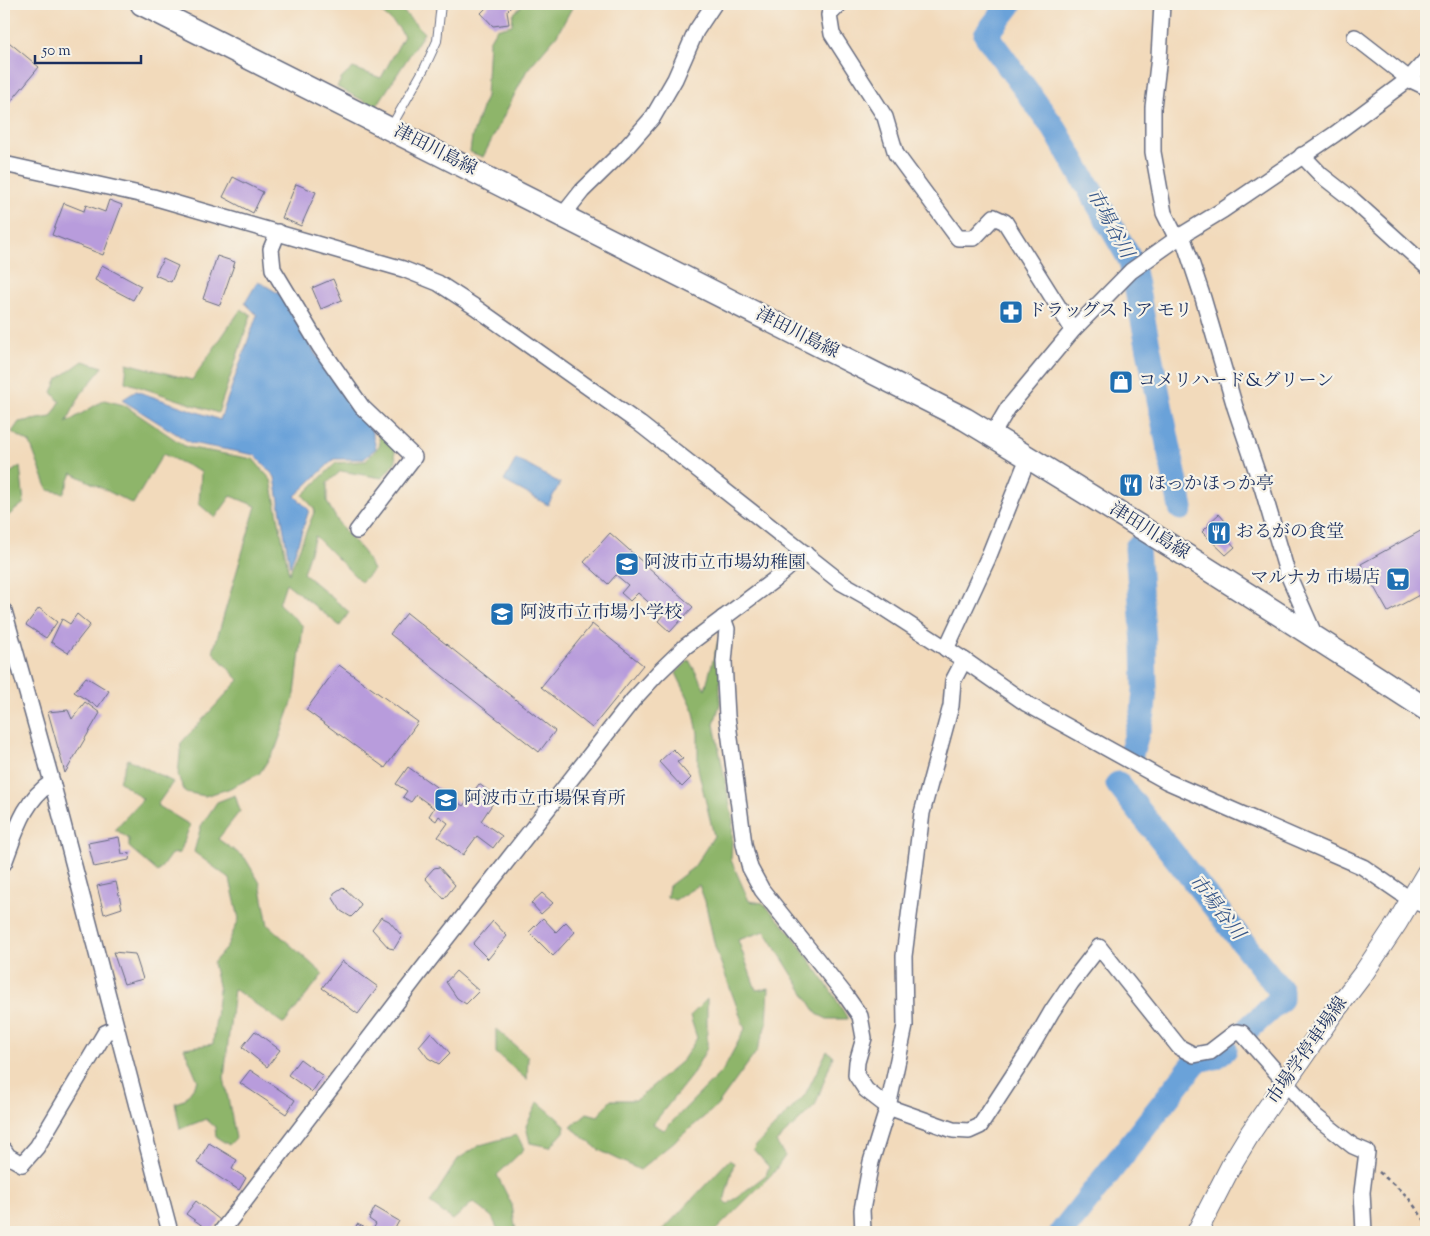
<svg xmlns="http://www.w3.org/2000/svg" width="1430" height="1236" viewBox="0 0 1430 1236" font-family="'Sorts Mill Goudy','Noto Serif JP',serif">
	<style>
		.forest { fill: #8eb56a; stroke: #547264 }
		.water { fill: #6aa2d9; stroke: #42689c }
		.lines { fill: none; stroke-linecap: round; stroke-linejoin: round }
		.river { stroke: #6aa2d9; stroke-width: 25 }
		.building { fill: #b89cdc }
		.lane-casing { stroke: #666b7f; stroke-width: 10 }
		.street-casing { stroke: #666b7f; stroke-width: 18 }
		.secondary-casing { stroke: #666b7f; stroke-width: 22 }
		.primary-casing { stroke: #666b7f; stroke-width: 25 }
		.path { stroke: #666b7f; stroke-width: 2.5; stroke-dasharray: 4 4; stroke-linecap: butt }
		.lane { stroke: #fff; stroke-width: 8 }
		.street { stroke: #fff; stroke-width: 15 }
		.secondary { stroke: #fff; stroke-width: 20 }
		.primary { stroke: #fff; stroke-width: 22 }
		.labels { text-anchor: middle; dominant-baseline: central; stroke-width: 4.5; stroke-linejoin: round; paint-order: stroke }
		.street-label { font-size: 18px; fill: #1b2f5e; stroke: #f7f3e8 }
		.poi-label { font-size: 18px; fill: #1b2f5e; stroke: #f7f3e8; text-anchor: start }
		.water-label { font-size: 19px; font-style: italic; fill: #375789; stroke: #f7f3e8 }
	</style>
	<rect width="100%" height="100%" fill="#f7f3e8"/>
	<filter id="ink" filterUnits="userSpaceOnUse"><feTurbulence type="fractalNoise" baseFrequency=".02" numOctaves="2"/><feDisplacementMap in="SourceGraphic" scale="10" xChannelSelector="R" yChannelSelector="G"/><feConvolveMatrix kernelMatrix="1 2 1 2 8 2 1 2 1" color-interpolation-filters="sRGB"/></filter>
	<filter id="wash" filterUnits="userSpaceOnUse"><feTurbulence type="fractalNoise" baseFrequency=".0096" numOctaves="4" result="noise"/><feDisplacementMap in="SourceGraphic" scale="20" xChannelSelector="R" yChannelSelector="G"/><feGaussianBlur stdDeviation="1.12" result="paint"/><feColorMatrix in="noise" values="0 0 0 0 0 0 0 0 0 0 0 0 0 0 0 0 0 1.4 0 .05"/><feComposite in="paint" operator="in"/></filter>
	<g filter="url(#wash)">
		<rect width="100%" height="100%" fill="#f2dabb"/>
		<g class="forest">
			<polygon points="361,4 396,4 424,33 376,107 337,87 342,78 353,68 381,78 404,36 398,27 376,7"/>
			<polygon points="524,4 574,4 557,35 527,70 483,157 470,152 472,137 486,96 489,41 496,29 512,25 513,14"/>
			<polygon points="241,309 251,315 218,413 125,382 127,363 192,380"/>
			<polygon points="83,361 103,367 81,394 66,423 104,400 124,405 186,447 253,459 271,480 289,574 315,510 303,495 336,463 366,461 380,445 377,428 394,445 396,461 382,478 341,471 327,483 327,502 340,525 364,553 373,570 361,582 315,536 303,573 349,612 340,626 286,583 279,604 303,626 295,694 276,748 259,774 228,789 205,796 185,792 178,776 181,743 239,680 213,652 256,506 231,496 215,518 199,504 201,472 163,454 133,504 72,473 64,493 48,490 30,443 12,432 19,422 51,417 60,402 52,392 58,379"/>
			<polygon points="20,466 24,503 4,519 4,477"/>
			<polygon points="720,635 720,704 714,724 733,821 731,860 749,901 763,903 791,933 831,991 848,1019 827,1019 817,1014 765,931 738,940 756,990 769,988 767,1022 757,1051 717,1106 640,1170 599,1150 571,1127 587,1113 598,1116 611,1100 636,1100 683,1060 697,1038 690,1016 707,999 707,1048 692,1075 653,1124 664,1130 723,1070 745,1029 715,947 705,901 699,885 675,900 667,897 669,886 694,867 714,836 698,769 698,733 693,708 676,673 689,660 705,689"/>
			<polygon points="128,759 173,782 157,805 190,825 180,853 171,854 158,872 129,847 129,839 115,829 143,799 119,781"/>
			<polygon points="235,795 240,811 218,839 245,858 260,883 268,925 323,974 284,1024 234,989 224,1078 236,1138 229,1145 216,1137 215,1127 206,1119 180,1129 175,1103 184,1100 198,1081 184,1048 213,1044 219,990 213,963 226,948 239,919 230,879 194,852 201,826 217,802"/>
			<polygon points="496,1029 528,1057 527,1080 496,1053"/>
			<polygon points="827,1051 833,1056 815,1106 776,1142 785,1156 774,1172 714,1232 661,1232 729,1160 734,1163 724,1201 727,1205 766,1175 769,1167 753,1149 805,1095"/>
			<polygon points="538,1102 565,1125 564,1132 550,1147 530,1143 526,1126"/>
			<polygon points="517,1135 524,1149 497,1175 512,1205 516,1232 499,1232 492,1217 473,1202 453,1220 430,1203 458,1159 480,1145"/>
		</g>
		<g class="water">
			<polygon points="258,281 281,295 315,353 350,404 371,429 376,448 364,459 334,459 295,496 309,510 290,567 275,477 255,455 191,443 122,400 136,391 220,420 257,315 245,303"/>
			<polygon points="516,459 560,483 548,505 504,481"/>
		</g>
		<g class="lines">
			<g class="river">
				<polyline points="1010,4 986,35 1056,131 1131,261 1181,508"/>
				<polyline points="1131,754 1143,713 1145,688 1144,644 1137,548"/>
				<polyline points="1118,784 1281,991 1281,999 1248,1029"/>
				<polyline points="1062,1232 1197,1060 1215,1057 1225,1049"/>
			</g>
		</g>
		<g id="blocks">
			<g class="building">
				<polygon points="490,4 514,4 507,11 509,24 493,26 481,13"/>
				<polygon points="4,38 39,67 4,110 4,81 7,77 4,75"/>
				<polygon points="233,177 263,192 253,213 223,197"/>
				<polygon points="296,184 316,192 301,226 282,218"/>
				<polygon points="109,200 122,205 103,255 52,235 64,203 84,211 86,205 105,212"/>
				<polygon points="217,256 235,262 220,305 203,299"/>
				<polygon points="163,259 178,266 171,282 155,275"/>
				<polygon points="102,265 141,286 133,300 95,280"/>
				<polygon points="333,279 342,300 321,309 312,288"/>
				<polygon points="1219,514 1225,521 1221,525 1225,528 1222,530 1229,537 1227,538 1235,547 1226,555 1202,532 1209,525 1208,524"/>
				<polygon points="1426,528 1426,604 1421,594 1388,612 1361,564"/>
				<polygon points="610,533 693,607 670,632 658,621 663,615 638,593 630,601 621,593 628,585 616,575 608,584 584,562"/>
				<polygon points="39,608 57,622 46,638 26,625"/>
				<polygon points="407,613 555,731 539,752 390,634"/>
				<polygon points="77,614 90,625 68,653 51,642 62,619 70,624"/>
				<polygon points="592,624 643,665 592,728 541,687"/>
				<polygon points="339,665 418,722 385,768 306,710"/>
				<polygon points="86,677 109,691 98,707 74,692"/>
				<polygon points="85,702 100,713 65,773 48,712 68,710 72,719"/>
				<polygon points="673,749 683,759 677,762 691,778 682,787 659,762"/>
				<polygon points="408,767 463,806 479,784 497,797 481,821 502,836 493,848 477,836 463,855 438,837 448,823 439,816 436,821 429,816 434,808 416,795 411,802 403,797 407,791 396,784"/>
				<polygon points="119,837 122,854 130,853 129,860 94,867 88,843"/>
				<polygon points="439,867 455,885 444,899 425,878 434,868"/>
				<polygon points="116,882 122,908 104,914 97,886"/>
				<polygon points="343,887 361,904 358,910 351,917 341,911 333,898 334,893"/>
				<polygon points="542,893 553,903 541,914 531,903"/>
				<polygon points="381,917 389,921 402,936 394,949 389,948 372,929"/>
				<polygon points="543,918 556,932 566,922 575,932 553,956 529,932"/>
				<polygon points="493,921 507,936 488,959 473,944"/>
				<polygon points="113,952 135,954 143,979 124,984"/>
				<polygon points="342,961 378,987 358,1014 322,988"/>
				<polygon points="456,971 479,991 466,1004 457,998 446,982"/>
				<polygon points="255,1031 280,1050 267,1067 242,1047"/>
				<polygon points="431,1032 450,1053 439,1064 428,1058 419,1046"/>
				<polygon points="300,1059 323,1076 312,1092 288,1075"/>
				<polygon points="250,1070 295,1100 286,1114 240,1083"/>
				<polygon points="209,1143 237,1160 232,1169 246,1178 239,1190 197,1163"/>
				<polygon points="196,1201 220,1220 211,1232 186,1214"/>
				<polygon points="375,1207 399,1221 393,1232 354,1232 357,1224 372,1231 376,1224 369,1219"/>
			</g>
		</g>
	</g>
	<g filter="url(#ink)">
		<use href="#blocks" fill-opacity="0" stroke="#666b7f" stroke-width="1"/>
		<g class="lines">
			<g class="lane-casing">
				<polyline id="lane" points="391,127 425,67 437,41 441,4"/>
			</g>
			<g class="street-casing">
				<g id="street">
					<polyline points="840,4 829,15 832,34 885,117 896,154 958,238 974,238 994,217 1005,222 1073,330"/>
					<polyline points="1162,4 1159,57 1153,107 1153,152 1164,213 1177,239"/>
					<polyline points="1355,37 1409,79 1426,87"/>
					<polyline points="1302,155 1321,175 1353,200 1426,266"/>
					<polyline points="4,164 153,197 403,269 438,283 475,307 640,424 842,583 865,596 964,660 1027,704 1166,781 1363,867 1411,900 1426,906"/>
					<polyline points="563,215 582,191 624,150 653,117 675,79 696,31 714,4"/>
					<polyline points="278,232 271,249 273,269 320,347 362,407 414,457 357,531"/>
					<polyline points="1182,235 1203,298 1235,407 1262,487 1287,572 1315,636"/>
					<polyline points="992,435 1008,408 1073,330 1131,271 1182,235 1223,210 1335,134 1409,79 1426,60"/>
					<polyline points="4,611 52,782 170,1232"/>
					<polyline points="723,618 727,629 724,662 727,716 744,844 750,868 762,890 846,996 860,1016 864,1038 857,1062 856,1075 866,1090 888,1107 953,1130 969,1131 980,1126 1027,1054 1052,1011 1071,983 1099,947 1179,1047 1194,1055 1210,1052 1236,1032 1242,1033 1315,1116 1353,1146 1367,1152 1362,1192 1364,1232"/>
					<polyline points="946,649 988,558 1024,468 1031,458"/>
					<path d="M4 863C16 832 23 801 52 782"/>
					<polyline points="4,1150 8,1156 22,1164 37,1147 105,1033 116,1028"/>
					<polyline points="221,1232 420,972 633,700 658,673 686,646 774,580 805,553"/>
					<polyline points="863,1232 862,1210 871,1162 888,1107 905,1026 904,956 922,813 951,706 953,681 964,660"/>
				</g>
			</g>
			<g class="secondary-casing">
				<polyline id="secondary" points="1197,1232 1234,1160 1251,1132 1331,1016 1363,974 1397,923 1426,874"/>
			</g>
			<g class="primary-casing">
				<path id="primary" d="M142 4 965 419C1120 513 1274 610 1426 709"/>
			</g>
			<polyline class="path" points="1379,1172 1407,1196 1426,1222"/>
			<use href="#lane" class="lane"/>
			<use href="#street" class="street"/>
			<use href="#secondary" class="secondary"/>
			<use href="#primary" class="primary"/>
		</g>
	</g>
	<defs>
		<g id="pharmacy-square" transform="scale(1.25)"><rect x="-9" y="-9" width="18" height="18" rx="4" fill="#1f6fb2" stroke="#f7f3e8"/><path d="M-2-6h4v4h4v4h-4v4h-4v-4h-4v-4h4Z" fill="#fff"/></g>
		<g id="shop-square" transform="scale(1.25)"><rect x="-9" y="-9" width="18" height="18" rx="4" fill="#1f6fb2" stroke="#f7f3e8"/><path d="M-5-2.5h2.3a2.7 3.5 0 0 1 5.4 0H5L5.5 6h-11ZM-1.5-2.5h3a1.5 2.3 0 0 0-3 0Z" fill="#fff"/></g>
		<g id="restaurant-square" transform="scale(1.25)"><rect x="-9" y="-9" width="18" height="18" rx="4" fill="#1f6fb2" stroke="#f7f3e8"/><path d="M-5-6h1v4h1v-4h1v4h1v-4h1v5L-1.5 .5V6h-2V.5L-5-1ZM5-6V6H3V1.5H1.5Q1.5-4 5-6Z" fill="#fff"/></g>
		<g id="school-square" transform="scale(1.25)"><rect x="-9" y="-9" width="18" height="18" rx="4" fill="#1f6fb2" stroke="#f7f3e8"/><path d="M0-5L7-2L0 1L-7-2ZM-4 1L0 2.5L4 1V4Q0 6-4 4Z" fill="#fff"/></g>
		<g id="supermarket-square" transform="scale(1.25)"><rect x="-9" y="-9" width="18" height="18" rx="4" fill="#1f6fb2" stroke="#f7f3e8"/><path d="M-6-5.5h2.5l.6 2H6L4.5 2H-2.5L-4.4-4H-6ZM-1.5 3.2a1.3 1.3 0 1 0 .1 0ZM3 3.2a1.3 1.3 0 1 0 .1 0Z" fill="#fff"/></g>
	</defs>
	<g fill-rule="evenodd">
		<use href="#pharmacy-square" x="1011" y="312"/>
		<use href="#shop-square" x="1121" y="382"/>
		<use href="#restaurant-square" x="1131" y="485"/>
		<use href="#restaurant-square" x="1219" y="533"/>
		<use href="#school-square" x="627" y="564"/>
		<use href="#supermarket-square" x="1398" y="579"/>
		<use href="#school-square" x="502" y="614"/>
		<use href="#school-square" x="446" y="800"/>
	</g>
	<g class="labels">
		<g class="street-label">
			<text transform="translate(435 151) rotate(27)">津田川島線</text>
			<text transform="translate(797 334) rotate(27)">津田川島線</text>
			<text transform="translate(1149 532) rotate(32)">津田川島線</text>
			<text transform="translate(1308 1051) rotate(-55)">市場学停車場線</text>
		</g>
		<g class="poi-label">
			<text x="1028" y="312">ドラッグストア モリ</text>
			<text x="1138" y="382">コメリハード&amp;グリーン</text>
			<text x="1148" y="485">ほっかほっか亭</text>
			<text x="1236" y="533">おるがの食堂</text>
			<text x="644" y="564">阿波市立市場幼稚園</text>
			<text x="1380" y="579" text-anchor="end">マルナカ 市場店</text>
			<text x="520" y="614">阿波市立市場小学校</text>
			<text x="464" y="800">阿波市立市場保育所</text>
		</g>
		<g class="water-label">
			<text transform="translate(1109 224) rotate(61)">市場谷川</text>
			<text transform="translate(1216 908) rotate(52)">市場谷川</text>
		</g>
	</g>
	<rect width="1430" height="1236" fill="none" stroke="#f7f3e8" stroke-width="20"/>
	<path d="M35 55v8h106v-8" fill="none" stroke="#1b2f5e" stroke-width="2.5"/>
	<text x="42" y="55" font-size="15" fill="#1b2f5e" stroke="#f7f3e8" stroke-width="4" paint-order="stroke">50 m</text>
</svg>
